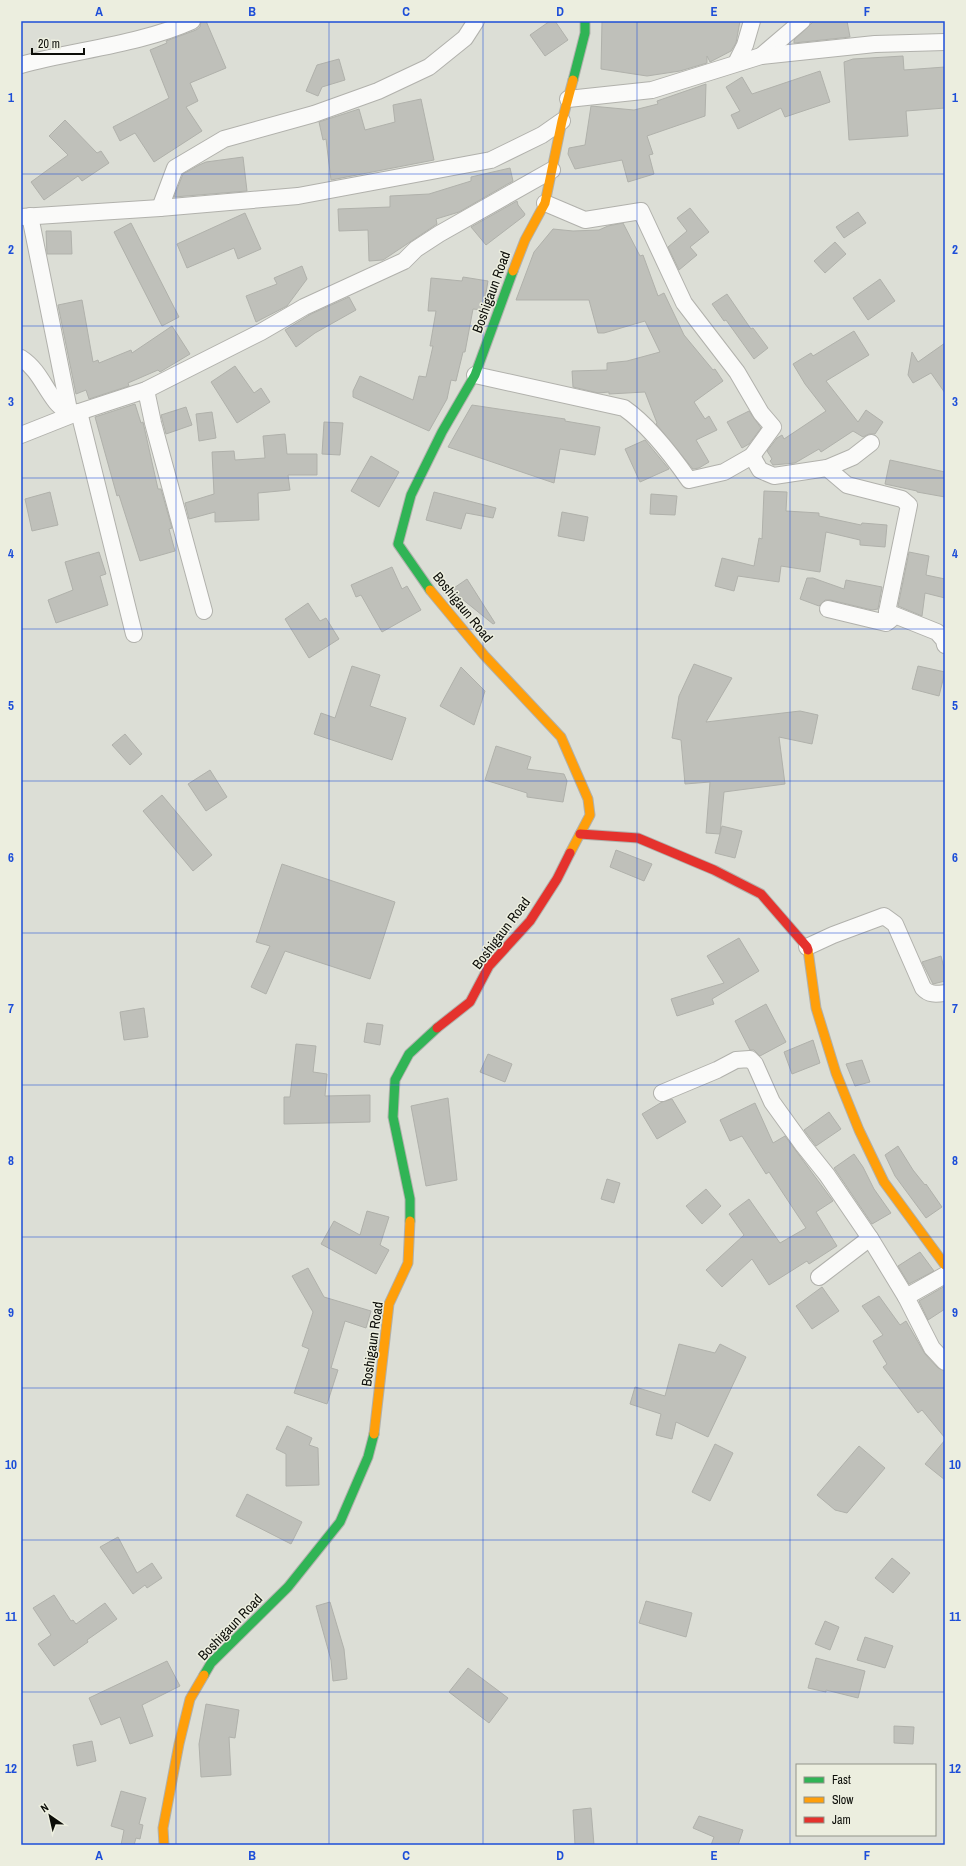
<svg xmlns="http://www.w3.org/2000/svg" width="966" height="1866" viewBox="0 0 966 1866" font-family="'Archivo Narrow',sans-serif">
	<style>
		.building { fill: #bfc0ba; stroke: #b0b1ab }
		.lines { fill: none; stroke-linecap: round; stroke-linejoin: round }
		.street-casing { stroke: #b1b1ac; stroke-width: 18 }
		.fast-casing { stroke: #b1b1ac; stroke-width: 11 }
		.slow-casing { stroke: #b1b1ac; stroke-width: 11 }
		.jam-casing { stroke: #b1b1ac; stroke-width: 11 }
		.street { stroke: #fafaf9; stroke-width: 16 }
		.fast { stroke: #30b455; stroke-width: 9 }
		.slow { stroke: #ff9f0a; stroke-width: 9 }
		.jam { stroke: #e5322d; stroke-width: 9 }
		.grid { fill: none; stroke: #1d4ed8; stroke-width: 1; stroke-opacity: 0.55 }
		.labels { text-anchor: middle; dominant-baseline: central; stroke-width: 3; stroke-linejoin: round; paint-order: stroke }
		.street-label { font-size: 14px; fill: #0c0d08; stroke: #eceedf }
		.neatline { fill: none; stroke: #1d4ed8; stroke-width: 1.5 }
		.grid-label { font-size: 13px; text-anchor: middle; font-weight: bold; fill: #1d4ed8 }
	</style>
	<rect width="100%" height="100%" fill="#dcded6"/>
	<g class="building">
		<polygon points="201,21 206,21 226,68 190,83 198,101 186,107 202,131 154,162 135,133 120,141 113,127 169,98 150,50 167,43 166,41 196,30 200,27"/>
		<polygon points="550,21 555,21 568,40 545,56 530,35"/>
		<polygon points="602,21 740,21 736,43 731,51 710,62 707,56 707,63 680,71 647,76 601,69"/>
		<polygon points="814,21 847,21 850,37 794,43 794,40"/>
		<polygon points="903,56 904,70 945,67 945,108 906,111 908,136 849,140 844,62 853,59"/>
		<polygon points="339,59 345,80 322,87 318,96 306,91 317,65"/>
		<polygon points="820,71 830,102 785,117 781,108 738,129 731,115 740,111 726,87 742,77 752,94"/>
		<polygon points="706,84 705,116 647,136 653,154 649,155 654,174 628,182 622,160 575,169 568,154 569,148 585,145 591,106 634,110 658,104 657,101"/>
		<polygon points="421,99 434,160 331,180 326,139 323,140 319,122 359,109 365,130 395,122 393,105"/>
		<polygon points="65,120 97,153 101,151 109,163 82,181 78,176 44,200 31,182 68,155 49,136"/>
		<polygon points="243,157 247,191 174,197 183,174 199,165 206,162"/>
		<polygon points="510,168 513,181 459,212 436,219 437,224 383,260 369,261 368,230 339,231 338,209 390,207 390,196 429,194 471,181 471,177"/>
		<polygon points="517,201 518,205 525,214 524,216 486,245 471,227"/>
		<polygon points="690,208 709,232 690,247 697,255 679,270 668,247 687,231 677,218"/>
		<polygon points="858,212 866,223 844,238 836,227"/>
		<polygon points="245,213 261,249 238,259 234,248 187,268 177,244"/>
		<polygon points="131,223 179,317 162,326 114,232"/>
		<polygon points="623,223 640,256 643,255 658,296 664,293 684,335 713,370 715,369 723,381 694,402 705,419 709,416 717,430 696,440 709,462 699,468 693,469 656,424 657,423 645,392 609,394 609,392 598,393 573,387 572,371 607,370 607,363 627,361 660,352 645,321 604,333 598,333 589,300 516,300 534,252 553,229 573,231 599,230 608,226"/>
		<polygon points="46,231 71,231 72,254 47,254"/>
		<polygon points="835,242 846,254 825,273 814,261"/>
		<polygon points="302,266 307,279 287,306 256,322 246,296 277,284 274,278"/>
		<polygon points="463,277 488,281 483,310 473,309 465,352 463,352 456,381 451,380 447,399 429,431 353,397 353,391 360,376 413,400 419,376 426,377 433,346 430,346 436,311 428,311 431,278 462,281"/>
		<polygon points="880,279 895,301 868,320 853,298"/>
		<polygon points="727,294 751,329 753,328 768,348 754,359 726,320 724,321 712,304"/>
		<polygon points="349,297 356,310 315,333 296,347 285,330 311,314"/>
		<polygon points="82,300 93,362 98,360 99,363 131,350 132,353 172,326 190,354 160,372 158,370 128,383 129,386 89,399 86,390 76,394 58,305"/>
		<polygon points="854,331 869,355 826,381 858,422 866,410 883,422 875,434 869,434 863,437 853,431 821,452 819,449 795,463 773,465 770,461 772,459 767,451 777,438 782,435 784,439 826,411 805,384 793,364 811,353 813,356"/>
		<polygon points="945,343 945,393 931,373 913,383 908,375 912,352 918,362"/>
		<polygon points="235,366 254,393 261,388 270,402 237,423 211,382"/>
		<polygon points="135,404 141,423 143,422 158,489 161,489 172,528 169,529 175,551 140,561 119,495 117,496 95,417"/>
		<polygon points="472,405 565,419 565,421 600,427 595,455 560,449 554,483 448,447"/>
		<polygon points="186,407 192,425 166,434 161,415"/>
		<polygon points="749,411 761,428 749,444 742,448 727,422"/>
		<polygon points="212,412 216,438 199,441 196,414"/>
		<polygon points="324,422 343,423 340,455 322,454"/>
		<polygon points="285,434 287,454 317,454 317,475 288,475 290,490 258,493 259,520 215,522 215,512 189,519 185,503 214,494 212,452 234,451 235,460 265,458 263,436"/>
		<polygon points="645,440 669,469 640,482 625,449"/>
		<polygon points="371,456 399,472 379,507 351,491"/>
		<polygon points="890,460 945,472 945,497 917,492 917,491 885,484"/>
		<polygon points="764,491 787,492 786,511 819,513 819,516 861,525 862,523 887,525 885,547 860,545 860,540 826,532 820,572 781,566 779,582 738,576 734,591 715,586 722,558 754,566 759,538 762,539"/>
		<polygon points="50,492 58,525 32,531 25,499"/>
		<polygon points="434,492 496,508 493,518 466,513 461,529 426,520"/>
		<polygon points="651,494 677,496 675,515 650,514"/>
		<polygon points="562,512 588,517 584,541 558,536"/>
		<polygon points="99,552 106,574 100,576 108,605 56,623 48,600 73,590 65,562"/>
		<polygon points="909,552 929,556 926,575 945,579 945,598 925,593 922,616 898,606"/>
		<polygon points="392,567 402,589 407,586 421,610 382,632 361,595 356,597 351,585"/>
		<polygon points="807,578 813,578 844,589 846,580 882,587 878,609 872,610 830,600 825,600 819,606 800,599"/>
		<polygon points="467,579 495,623 493,624 451,590"/>
		<polygon points="308,603 320,621 326,618 339,639 309,658 285,619"/>
		<polygon points="694,664 732,678 706,722 800,711 818,715 812,744 779,737 785,784 724,792 720,834 706,833 710,782 685,784 681,740 672,738 679,696"/>
		<polygon points="352,666 380,675 370,706 406,718 392,760 314,734 321,713 335,718"/>
		<polygon points="918,666 945,672 939,696 912,689"/>
		<polygon points="461,667 485,691 474,725 440,706"/>
		<polygon points="125,734 142,754 130,765 112,745"/>
		<polygon points="496,746 531,757 527,769 564,774 567,781 563,802 527,797 527,793 485,780"/>
		<polygon points="210,770 227,797 206,811 188,784"/>
		<polygon points="162,795 212,855 193,871 143,811"/>
		<polygon points="722,826 742,831 735,858 715,853"/>
		<polygon points="616,850 652,864 644,881 610,867"/>
		<polygon points="282,864 395,902 370,979 285,951 266,994 251,987 270,946 256,942"/>
		<polygon points="739,938 759,971 712,999 714,1004 677,1016 671,999 724,983 707,956"/>
		<polygon points="941,956 945,972 945,981 933,984 922,962"/>
		<polygon points="766,1004 786,1042 760,1056 754,1050 750,1050 735,1021"/>
		<polygon points="144,1008 148,1037 124,1040 120,1012"/>
		<polygon points="367,1023 383,1025 380,1045 364,1042"/>
		<polygon points="813,1040 820,1063 792,1074 784,1052"/>
		<polygon points="296,1044 316,1046 313,1072 327,1074 325,1096 370,1095 370,1122 284,1124 284,1097 290,1097"/>
		<polygon points="488,1054 512,1064 505,1082 480,1072"/>
		<polygon points="862,1060 870,1082 855,1086 846,1064"/>
		<polygon points="448,1098 457,1180 426,1186 411,1106"/>
		<polygon points="672,1099 686,1122 657,1139 642,1114 662,1102"/>
		<polygon points="755,1103 773,1143 785,1136 833,1201 816,1212 837,1246 809,1264 807,1261 769,1285 752,1259 722,1287 706,1270 744,1235 729,1214 749,1199 780,1243 806,1228 769,1172 766,1174 742,1136 730,1141 720,1120"/>
		<polygon points="829,1112 841,1129 816,1146 804,1130"/>
		<polygon points="898,1146 913,1170 925,1185 926,1184 942,1207 926,1218 895,1176 885,1155"/>
		<polygon points="854,1154 863,1167 874,1189 891,1213 872,1224 834,1168"/>
		<polygon points="607,1179 620,1183 614,1203 601,1199"/>
		<polygon points="706,1189 721,1206 702,1224 686,1206"/>
		<polygon points="367,1211 389,1217 380,1245 389,1250 376,1274 321,1244 334,1221 360,1235"/>
		<polygon points="920,1252 934,1271 909,1284 898,1266"/>
		<polygon points="308,1268 324,1297 371,1311 366,1328 345,1321 331,1368 338,1370 327,1404 294,1393 309,1349 302,1346 313,1312 292,1276"/>
		<polygon points="945,1286 945,1309 928,1320 919,1301"/>
		<polygon points="822,1287 839,1311 812,1329 796,1306"/>
		<polygon points="879,1296 900,1325 906,1321 925,1354 938,1368 945,1371 945,1438 922,1410 918,1413 883,1367 887,1364 873,1341 883,1335 862,1306"/>
		<polygon points="679,1344 715,1353 720,1344 746,1357 708,1437 676,1422 672,1439 656,1435 661,1414 630,1404 635,1387 665,1396"/>
		<polygon points="287,1426 312,1438 309,1445 318,1448 319,1485 286,1486 286,1454 276,1449"/>
		<polygon points="945,1440 945,1480 925,1464"/>
		<polygon points="715,1444 733,1453 710,1501 692,1492"/>
		<polygon points="859,1446 885,1468 847,1513 835,1510 817,1495"/>
		<polygon points="247,1494 302,1522 291,1544 236,1516"/>
		<polygon points="118,1537 137,1573 152,1563 162,1578 147,1588 145,1585 133,1594 100,1547"/>
		<polygon points="892,1558 910,1573 893,1593 875,1578"/>
		<polygon points="54,1595 71,1621 73,1620 76,1624 105,1603 117,1619 87,1640 88,1642 54,1666 38,1644 51,1635 33,1608"/>
		<polygon points="646,1601 692,1613 686,1637 639,1623"/>
		<polygon points="330,1602 344,1649 347,1679 333,1681 331,1660 316,1606"/>
		<polygon points="825,1621 839,1627 830,1650 815,1644"/>
		<polygon points="865,1637 893,1646 885,1668 857,1660"/>
		<polygon points="816,1658 865,1671 858,1698 826,1690 826,1692 808,1688"/>
		<polygon points="167,1661 180,1686 142,1705 153,1736 130,1744 120,1717 101,1725 89,1698"/>
		<polygon points="468,1668 508,1698 489,1723 449,1692"/>
		<polygon points="206,1704 239,1710 235,1738 229,1737 231,1775 201,1777 199,1744"/>
		<polygon points="894,1726 914,1727 913,1744 894,1743"/>
		<polygon points="92,1741 96,1761 77,1766 73,1745"/>
		<polygon points="121,1791 146,1798 139,1824 143,1825 140,1839 136,1838 134,1845 121,1845 124,1830 111,1826"/>
		<polygon points="591,1808 594,1845 575,1845 573,1810"/>
		<polygon points="699,1816 743,1830 738,1845 711,1845 714,1837 693,1828"/>
	</g>
	<g class="lines">
		<g class="street-casing">
			<g id="street">
				<polyline points="761,56 802,21"/>
				<polyline points="736,63 745,45 752,21"/>
				<path d="M21 65C76 50 141 44 192 21"/>
				<polyline points="568,99 652,90 761,56 875,44 945,42"/>
				<polyline points="545,203 585,220 641,211 684,303 737,372 761,413 773,427 752,456"/>
				<polyline points="160,208 175,168 224,139 314,114 378,91 429,67 465,38 476,21"/>
				<polyline points="30,216 70,415"/>
				<polyline points="21,217 160,208 298,196 491,160 542,135 562,121"/>
				<path d="M21 358C38 369 44 387 56 402 60 407 66 411 70 415"/>
				<path d="M475 375 624 408C647 424 673 457 689 480L724 472 752 456 760 470 774 476 827 468 853 457 871 443"/>
				<polyline points="146,390 153,423 204,611"/>
				<polyline points="79,412 134,634"/>
				<polyline points="21,435 79,412 146,390 261,332 304,307 404,261 416,249 439,234 552,170"/>
				<polyline points="827,468 847,485 902,499 909,505 887,612"/>
				<polyline points="828,609 886,623 890,620 887,612 937,632 944,640 945,645"/>
				<path d="M807 947 833 935 884 916 895 924 923 988C929 995 936 994 945 993"/>
				<polyline points="662,1093 717,1070 736,1060 750,1059 755,1064 772,1102 803,1145 827,1175 870,1238 906,1297"/>
				<polyline points="945,1275 906,1297 932,1348 945,1362"/>
				<polyline points="819,1277 870,1238"/>
			</g>
		</g>
		<g class="fast-casing">
			<g id="fast">
				<polyline points="573,80 585,33 585,21"/>
				<polyline points="430,590 398,544 411,495 442,432 475,375 513,271"/>
				<polyline points="410,1221 410,1199 393,1117 395,1080 409,1054 437,1028"/>
				<polyline points="204,1675 211,1663 288,1587 340,1522 368,1457 374,1434"/>
			</g>
		</g>
		<g class="slow-casing">
			<g id="slow">
				<polyline points="513,271 525,240 545,203 562,121 573,80"/>
				<polyline points="430,590 484,655 561,737 588,799 590,815 570,853"/>
				<polyline points="808,950 816,1008 836,1073 859,1130 884,1182 945,1265"/>
				<polyline points="374,1434 389,1304 408,1263 410,1221"/>
				<polyline points="164,1845 163,1828 179,1744 190,1699 204,1675"/>
			</g>
		</g>
		<g class="jam-casing">
			<g id="jam">
				<polyline points="580,834 638,838 714,870 761,894 807,947 808,950"/>
				<polyline points="437,1028 470,1002 489,966 530,921 557,879 570,853"/>
			</g>
		</g>
		<use href="#street" class="street"/>
		<use href="#fast" class="fast"/>
		<use href="#slow" class="slow"/>
		<use href="#jam" class="jam"/>
	</g>
	<path class="grid" d="M176 21V1845M329 21V1845M483 21V1845M637 21V1845M790 21V1845M21 174H945M21 326H945M21 478H945M21 629H945M21 781H945M21 933H945M21 1085H945M21 1237H945M21 1388H945M21 1540H945M21 1692H945"/>
	<g class="labels">
		<g class="street-label">
			<text transform="translate(491 292) rotate(-70)">Boshigaun Road</text>
			<text transform="translate(463 607) rotate(51)">Boshigaun Road</text>
			<text transform="translate(501 933) rotate(-53)">Boshigaun Road</text>
			<text transform="translate(372 1344) rotate(-82)">Boshigaun Road</text>
			<text transform="translate(230 1627) rotate(-46)">Boshigaun Road</text>
		</g>
	</g>
	<rect width="966" height="1866" fill="none" stroke="#eceedf" stroke-width="44"/>
	<rect x="796" y="1764" width="140" height="72" fill="#eceedf" stroke="#929489"/>
	<rect x="804" y="1777" width="20" height="6" fill="#30b455" stroke="#929489"/>
	<text x="832" y="1784" font-size="12" fill="#0c0d08">Fast</text>
	<rect x="804" y="1797" width="20" height="6" fill="#ff9f0a" stroke="#929489"/>
	<text x="832" y="1804" font-size="12" fill="#0c0d08">Slow</text>
	<rect x="804" y="1817" width="20" height="6" fill="#e5322d" stroke="#929489"/>
	<text x="832" y="1824" font-size="12" fill="#0c0d08">Jam</text>
	<g transform="translate(50 1816) rotate(326)" stroke="#eceedf" stroke-width="3" paint-order="stroke">
	<path d="M0-3L7 15L0 10L-7 15Z" fill="#0c0d08"/>
	<text y="-6" font-size="11" font-weight="bold" text-anchor="middle" fill="#0c0d08">N</text>
	</g>
	<path d="M32 48v6h52v-6" fill="none" stroke="#0c0d08" stroke-width="2"/>
	<text x="38" y="48" font-size="12" fill="#0c0d08" stroke="#eceedf" stroke-width="3" paint-order="stroke">20 m</text>
	<rect x="22" y="22" width="922" height="1822" class="neatline"/>
	<g class="grid-label">
		<text x="99" y="16">A</text>
		<text x="252" y="16">B</text>
		<text x="406" y="16">C</text>
		<text x="560" y="16">D</text>
		<text x="714" y="16">E</text>
		<text x="867" y="16">F</text>
		<text x="11" y="102">1</text>
		<text x="955" y="102">1</text>
		<text x="11" y="254">2</text>
		<text x="955" y="254">2</text>
		<text x="11" y="406">3</text>
		<text x="955" y="406">3</text>
		<text x="11" y="558">4</text>
		<text x="955" y="558">4</text>
		<text x="11" y="710">5</text>
		<text x="955" y="710">5</text>
		<text x="11" y="862">6</text>
		<text x="955" y="862">6</text>
		<text x="11" y="1013">7</text>
		<text x="955" y="1013">7</text>
		<text x="11" y="1165">8</text>
		<text x="955" y="1165">8</text>
		<text x="11" y="1317">9</text>
		<text x="955" y="1317">9</text>
		<text x="11" y="1469">10</text>
		<text x="955" y="1469">10</text>
		<text x="11" y="1621">11</text>
		<text x="955" y="1621">11</text>
		<text x="11" y="1773">12</text>
		<text x="955" y="1773">12</text>
		<text x="99" y="1860">A</text>
		<text x="252" y="1860">B</text>
		<text x="406" y="1860">C</text>
		<text x="560" y="1860">D</text>
		<text x="714" y="1860">E</text>
		<text x="867" y="1860">F</text>
	</g>
</svg>
